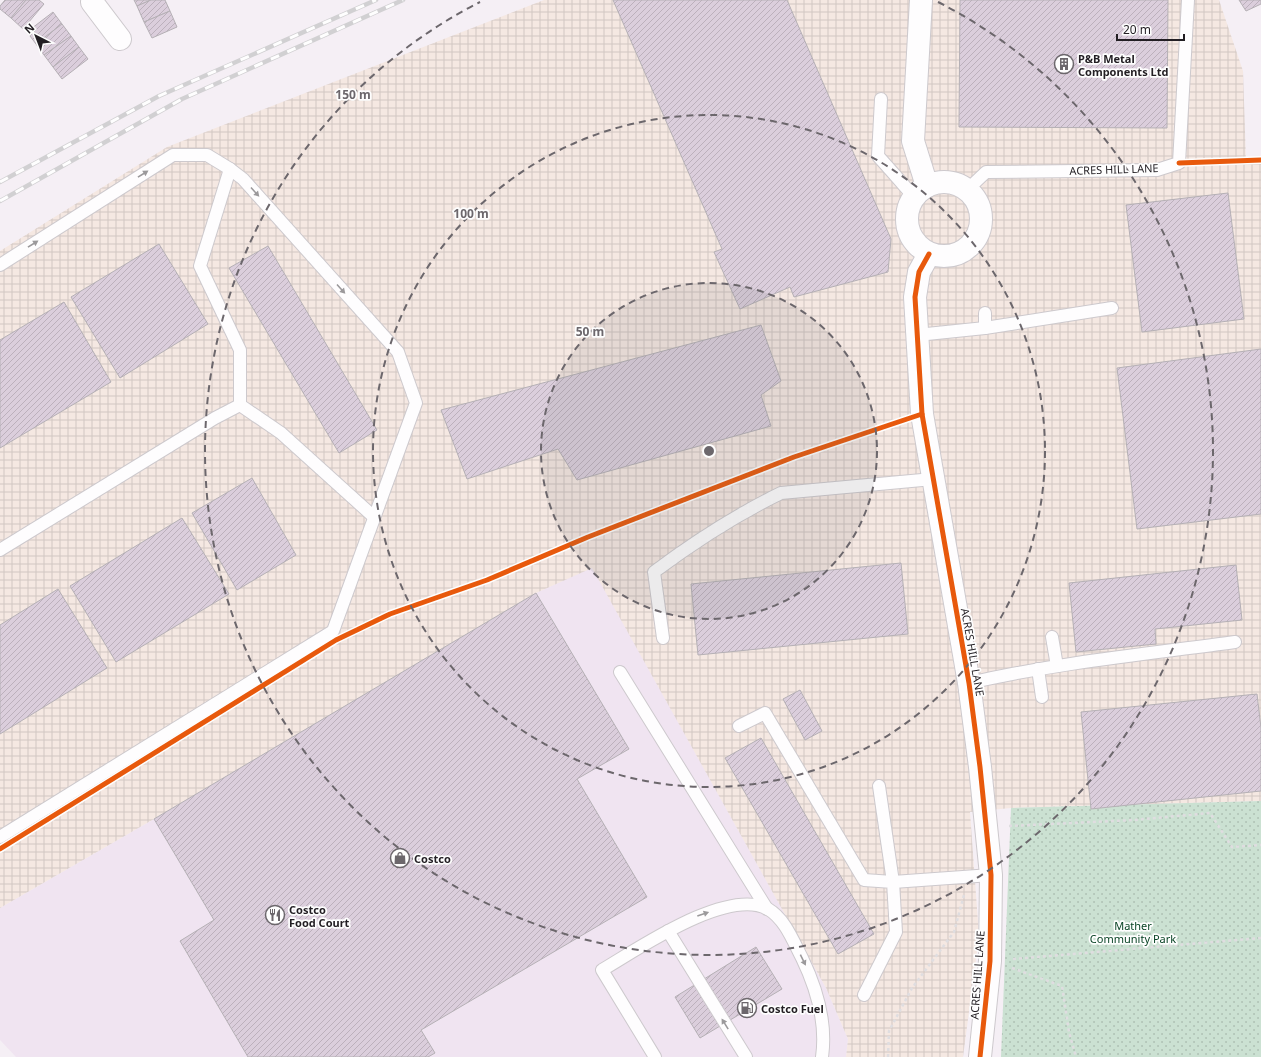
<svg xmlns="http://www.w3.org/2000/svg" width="1261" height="1057" viewBox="0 0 1261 1057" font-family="'Noto Sans',sans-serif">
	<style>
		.built { fill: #f0e4f1 }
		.industrial { fill: url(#industrial-grid) }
		.park { fill: url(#park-dots) }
		.building { fill: url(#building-hatch); stroke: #b5b0b5 }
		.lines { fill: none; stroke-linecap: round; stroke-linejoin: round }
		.lane-casing { stroke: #cdc9cd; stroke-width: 14 }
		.street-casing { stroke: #cdc9cd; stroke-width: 24 }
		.path { stroke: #dfdde0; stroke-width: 2.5; stroke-dasharray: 3 3; stroke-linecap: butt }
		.lane { stroke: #fefdfe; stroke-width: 12 }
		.street { stroke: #fefdfe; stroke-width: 22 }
		.rail-casing { stroke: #d1d0d2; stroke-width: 4.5 }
		.rail { stroke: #fefefe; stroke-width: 3; stroke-dasharray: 9; stroke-linecap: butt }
		.cycleway-casing { stroke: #fefefe; stroke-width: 8 }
		.cycleway { stroke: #e8590c; stroke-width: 5 }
		.oneway { fill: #9b999b }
		.ring { fill: none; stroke: #6c676c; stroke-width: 2; stroke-dasharray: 7 5 }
		.labels { text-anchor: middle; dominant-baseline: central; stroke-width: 3.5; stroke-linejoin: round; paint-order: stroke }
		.poi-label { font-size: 11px; font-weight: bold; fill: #221e23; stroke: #fefefe; text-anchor: start }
		.street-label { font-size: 11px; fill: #221e23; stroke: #fefefe }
		.park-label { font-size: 11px; fill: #094425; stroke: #fefefe }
		.centre { fill: #6c676c; stroke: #fefefe; stroke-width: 2 }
		.ring-label { font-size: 12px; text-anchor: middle; font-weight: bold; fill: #6c676c; stroke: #fefefe; stroke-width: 3.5; stroke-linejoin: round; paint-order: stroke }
	</style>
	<defs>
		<pattern id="industrial-grid" width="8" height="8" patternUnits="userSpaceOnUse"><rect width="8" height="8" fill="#f5e8e2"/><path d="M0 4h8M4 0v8" fill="none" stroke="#d2c7c2"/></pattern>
		<pattern id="park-dots" width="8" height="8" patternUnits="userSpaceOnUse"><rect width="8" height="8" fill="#cbe1d2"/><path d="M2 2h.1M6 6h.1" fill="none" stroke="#aec1b4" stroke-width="1.8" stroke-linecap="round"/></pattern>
		<pattern id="building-hatch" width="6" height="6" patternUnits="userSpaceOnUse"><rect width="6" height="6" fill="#dbcedc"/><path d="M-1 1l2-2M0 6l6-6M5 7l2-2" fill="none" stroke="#bcb0bc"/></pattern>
	</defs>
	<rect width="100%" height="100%" fill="#f5eff5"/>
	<polygon class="built" points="592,567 826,988 848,1039 846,1057 16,1057 0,1040 0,908 154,819 536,593"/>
	<polygon class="industrial" points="544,0 1219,0 1243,71 1246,161 1261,161 1261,801 1011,808 970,812 979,936 963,1057 846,1057 848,1039 826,988 592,568 536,593 154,819 0,908 0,251 167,147"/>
	<polygon class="park" points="1261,801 1261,1057 1001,1057 1011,808"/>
	<g class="building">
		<polygon points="5,0 26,0 11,18 0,9 0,6"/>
		<polygon points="26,0 39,0 44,4 23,29 11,18"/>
		<polygon points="134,0 151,0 137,6"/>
		<polygon points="151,0 165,0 170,11 144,22 137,6"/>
		<polygon points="613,0 787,0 891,239 888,272 794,297 790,287 740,309 714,252 722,249"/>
		<polygon points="960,0 1168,0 1167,128 959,127"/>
		<polygon points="1239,0 1261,0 1261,4 1246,11"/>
		<polygon points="170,11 177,27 152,38 144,22"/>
		<polygon points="53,12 62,24 36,44 27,32"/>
		<polygon points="62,24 71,36 44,55 36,44"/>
		<polygon points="71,36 79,47 53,67 44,55"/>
		<polygon points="79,47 88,59 62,79 53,67"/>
		<polygon points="1228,193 1244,319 1142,332 1126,205"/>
		<polygon points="159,244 208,324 120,378 71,297"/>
		<polygon points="268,246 377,430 339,453 229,268"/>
		<polygon points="64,302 111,382 0,448 0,340"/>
		<polygon points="761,325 781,381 761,395 771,426 577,480 558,449 467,479 441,410"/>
		<polygon points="1261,349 1261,514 1137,529 1117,368"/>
		<polygon points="252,478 296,555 237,590 192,513"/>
		<polygon points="182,518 229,594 116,662 70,586"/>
		<polygon points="901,563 908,634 698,655 691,584"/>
		<polygon points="1236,565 1242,620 1155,629 1156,644 1076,652 1069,583"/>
		<polygon points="58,589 107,668 0,734 0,625"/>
		<polygon points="536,593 629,749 577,779 647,897 421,1030 435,1053 428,1057 248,1057 180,941 214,920 154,819"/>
		<polygon points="800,690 822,731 805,740 783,699"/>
		<polygon points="1257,694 1261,728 1261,791 1091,809 1081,712"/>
		<polygon points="761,738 874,934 838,954 725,758"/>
		<polygon points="756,947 782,989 700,1038 675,997"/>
	</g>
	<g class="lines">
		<g class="lane-casing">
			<g id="lane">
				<polyline points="881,99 878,156 894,174 914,197"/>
				<polyline points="230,169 200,266 240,350 240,405"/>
				<polyline points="967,190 986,172 1157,170 1179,163 1188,0"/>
				<polyline points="0,265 173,155 207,155 230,169 243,179 398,352 416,403 333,631 0,837"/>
				<polyline points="985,328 985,313"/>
				<polyline points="917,335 985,328 1112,308"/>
				<polyline points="0,550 215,418 240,405 281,433 374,517"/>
				<polyline points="1052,637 1057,666"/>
				<path d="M663 638 654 572C694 542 736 515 781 493L933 479"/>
				<polyline points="1038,669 1042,697"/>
				<polyline points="620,672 767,909"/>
				<path d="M969 683C1056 663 1146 654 1235 642"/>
				<polyline points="739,726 765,713 864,880 893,882 896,932 864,995"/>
				<polyline points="879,786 893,882 991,875"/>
				<polyline points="668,931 746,1057"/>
				<path d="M655 1057 602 970C638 949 727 887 768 909 785 919 793 941 802 958 817 989 827 1022 822 1057"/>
			</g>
		</g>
		<g class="street-casing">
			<g id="street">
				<polyline points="921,0 913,141 927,186"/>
				<polyline points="92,2 120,39"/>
				<circle cx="944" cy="219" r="37"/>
				<polyline points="929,254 919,272 915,297 922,414 969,683 980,767 991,875 990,961 980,1057"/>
			</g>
		</g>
		<g class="path">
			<polyline points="1009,826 1134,820 1210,813 1232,847 1261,845"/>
			<polyline points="1013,959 1261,938"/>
			<polyline points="1012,968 1062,986 1069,1032 1076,1057"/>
			<polyline points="888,1057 889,1031 912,988 954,932 964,895"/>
		</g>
		<use href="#lane" class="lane"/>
		<use href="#street" class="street"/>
		<g class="rail-casing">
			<g id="rail">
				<polyline points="0,182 159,96 376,0"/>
				<polyline points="0,201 182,99 403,0"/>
			</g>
		</g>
		<use href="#rail" class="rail"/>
		<g class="cycleway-casing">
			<g id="cycleway">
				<polyline points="1179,163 1261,160"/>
				<polyline points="929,254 919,272 915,297 922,414 969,683 980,767 991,875 990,961 980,1057"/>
				<polyline points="0,849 336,640 390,614 487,580 588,537 794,457 922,414"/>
			</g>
		</g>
		<use href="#cycleway" class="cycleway"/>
	</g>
	<defs><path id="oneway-solid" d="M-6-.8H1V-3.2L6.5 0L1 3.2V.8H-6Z"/></defs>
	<g class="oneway">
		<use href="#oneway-solid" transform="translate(143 174) rotate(-32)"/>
		<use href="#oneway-solid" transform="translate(255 192) rotate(48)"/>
		<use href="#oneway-solid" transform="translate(33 244) rotate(-32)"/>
		<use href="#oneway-solid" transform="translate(341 289) rotate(48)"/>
		<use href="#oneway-solid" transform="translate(703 914) rotate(-19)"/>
		<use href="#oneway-solid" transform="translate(803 960) rotate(64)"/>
		<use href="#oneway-solid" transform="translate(725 1024) rotate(-122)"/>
	</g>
	<circle cx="709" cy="451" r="168" fill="#6c676c" fill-opacity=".12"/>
	<g class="ring">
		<circle cx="709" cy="451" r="168"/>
		<circle cx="709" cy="451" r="336"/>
		<path d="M938 2A504 504 0 1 1 480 2"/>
	</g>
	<defs>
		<g id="building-ring" transform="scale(1)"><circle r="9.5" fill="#fefefe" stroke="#6c676c" stroke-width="1.5"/><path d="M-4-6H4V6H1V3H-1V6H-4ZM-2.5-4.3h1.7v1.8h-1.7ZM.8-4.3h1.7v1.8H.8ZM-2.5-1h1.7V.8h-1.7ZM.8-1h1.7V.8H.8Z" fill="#6c676c"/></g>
		<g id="shop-ring" transform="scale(1)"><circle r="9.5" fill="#fefefe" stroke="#6c676c" stroke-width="1.5"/><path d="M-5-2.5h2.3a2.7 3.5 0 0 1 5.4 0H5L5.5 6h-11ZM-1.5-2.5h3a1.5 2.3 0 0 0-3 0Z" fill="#6c676c"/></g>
		<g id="restaurant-ring" transform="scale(1)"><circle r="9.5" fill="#fefefe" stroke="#6c676c" stroke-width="1.5"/><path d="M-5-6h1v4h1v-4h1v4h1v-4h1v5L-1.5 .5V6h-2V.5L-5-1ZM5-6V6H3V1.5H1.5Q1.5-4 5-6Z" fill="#6c676c"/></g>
		<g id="fuel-ring" transform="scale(1)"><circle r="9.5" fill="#fefefe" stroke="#6c676c" stroke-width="1.5"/><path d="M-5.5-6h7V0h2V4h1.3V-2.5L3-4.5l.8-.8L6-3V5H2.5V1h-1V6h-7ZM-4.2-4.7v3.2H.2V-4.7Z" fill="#6c676c"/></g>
	</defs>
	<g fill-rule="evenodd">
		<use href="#building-ring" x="1064" y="64"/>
		<use href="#shop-ring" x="400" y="858"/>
		<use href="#restaurant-ring" x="275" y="915"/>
		<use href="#fuel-ring" x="747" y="1008"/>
	</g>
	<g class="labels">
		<g class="poi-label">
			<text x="1078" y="58">P&amp;B Metal<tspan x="1078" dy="13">Components Ltd</tspan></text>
			<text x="414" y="858">Costco</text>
			<text x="289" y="909">Costco<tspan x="289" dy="13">Food Court</tspan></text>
			<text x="761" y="1008">Costco Fuel</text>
		</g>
		<g class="street-label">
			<text transform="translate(1114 169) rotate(-2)">ACRES HILL LANE</text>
			<text transform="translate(973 652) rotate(80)">ACRES HILL LANE</text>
			<text transform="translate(977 975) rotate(-86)">ACRES HILL LANE</text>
		</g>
		<g class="park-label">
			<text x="1133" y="925">Mather<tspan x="1133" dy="13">Community Park</tspan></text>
		</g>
	</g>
	<circle cx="709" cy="451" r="6" class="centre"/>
	<g class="ring-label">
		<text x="353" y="99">150 m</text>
		<text x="471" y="218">100 m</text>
		<text x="590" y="336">50 m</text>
	</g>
	<g transform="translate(36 36) rotate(318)" stroke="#fefefe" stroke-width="3" paint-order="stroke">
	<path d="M0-3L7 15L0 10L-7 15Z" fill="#221e23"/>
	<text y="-6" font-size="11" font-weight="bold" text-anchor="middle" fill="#221e23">N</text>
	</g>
	<path d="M1117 34v6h67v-6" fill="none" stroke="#221e23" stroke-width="2"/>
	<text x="1123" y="34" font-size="12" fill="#221e23" stroke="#fefefe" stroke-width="3" paint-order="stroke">20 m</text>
</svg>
